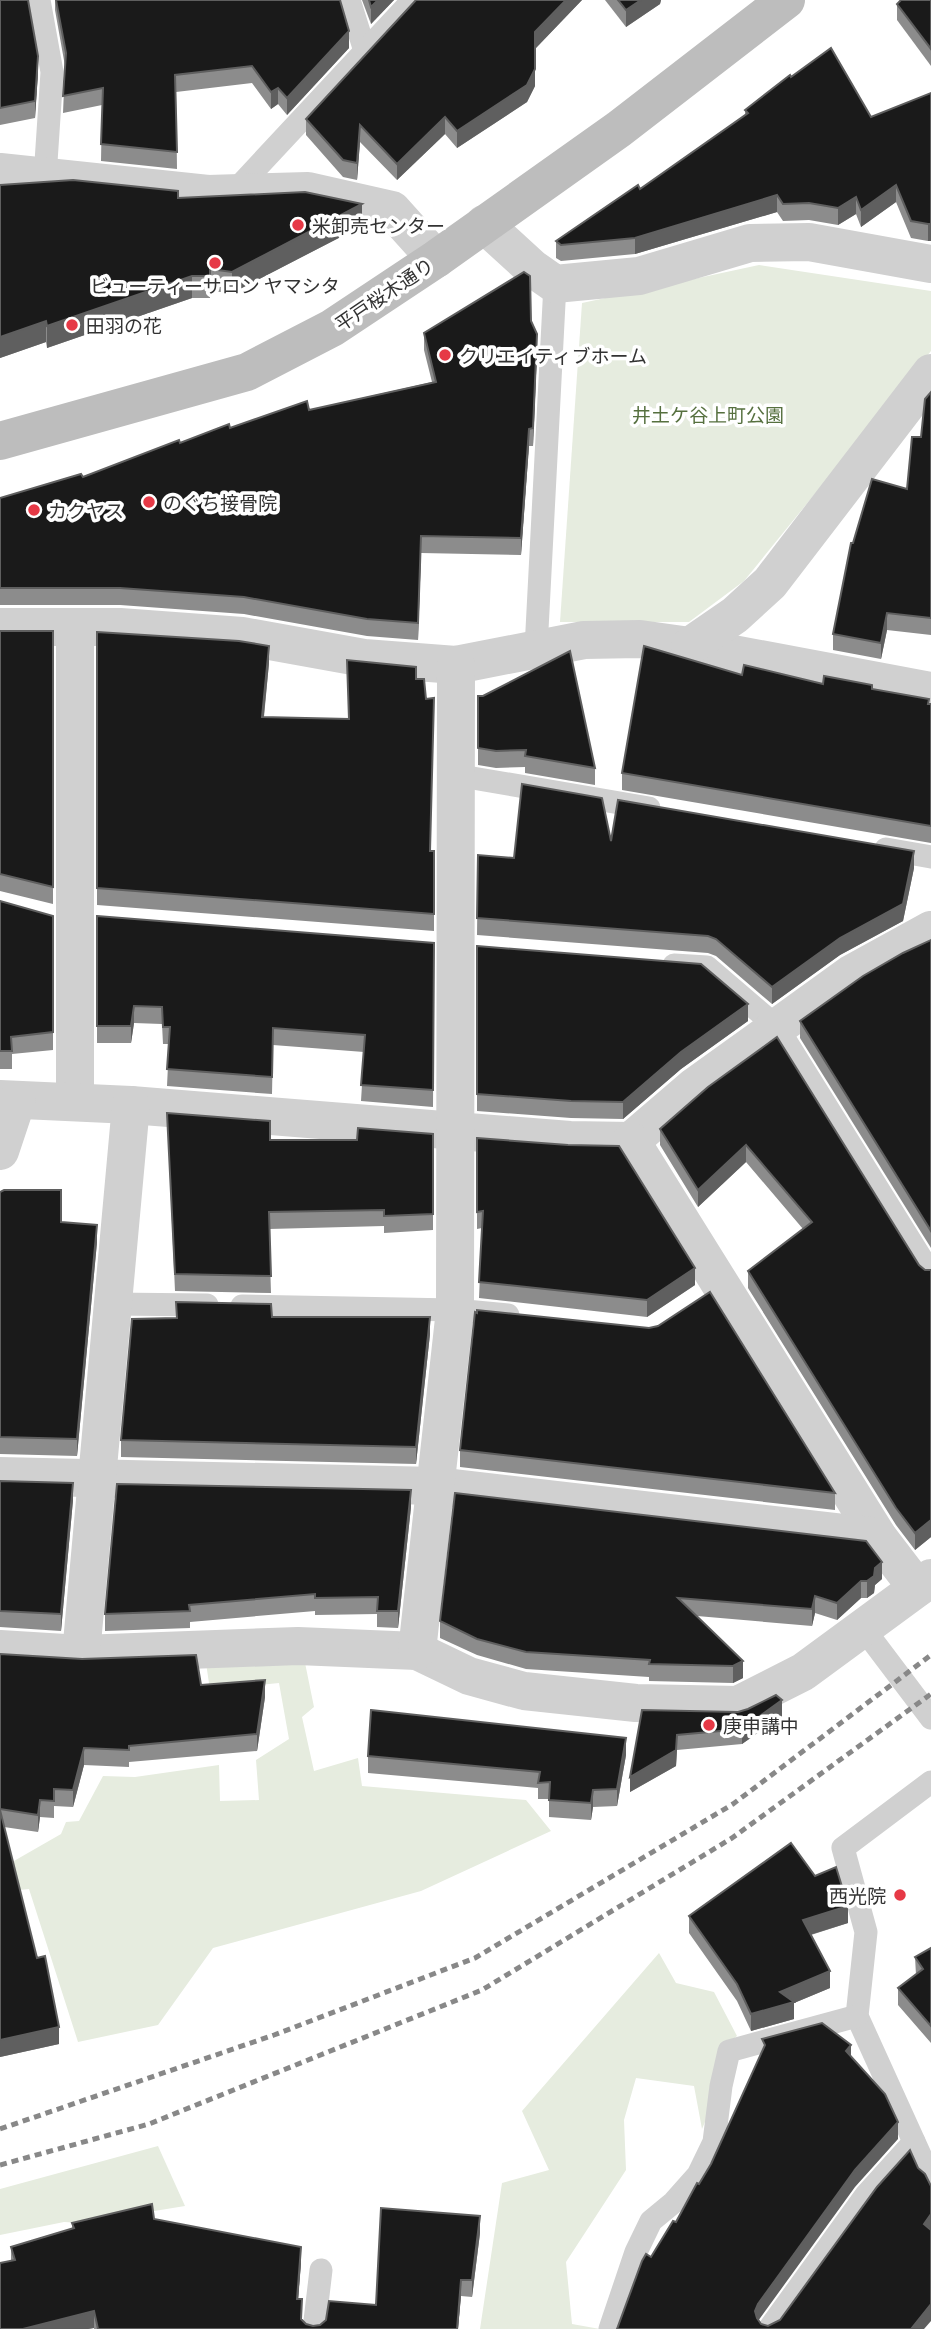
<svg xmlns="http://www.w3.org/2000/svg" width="931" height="2329" viewBox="0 0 931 2329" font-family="'Titillium Web','Noto Sans JP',sans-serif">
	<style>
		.green { fill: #e6ecdf }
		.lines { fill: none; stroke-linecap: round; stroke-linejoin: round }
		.service { stroke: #d0d0d0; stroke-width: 23 }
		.minor { stroke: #d0d0d0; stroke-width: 38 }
		.secondary { stroke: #bdbdbd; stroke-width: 38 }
		.rail { stroke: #888; stroke-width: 5; stroke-dasharray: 7 5; stroke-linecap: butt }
		.wall { fill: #8c8c8c }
		.shaded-wall { fill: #5f5f5f }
		.building { fill: #1a1a1a; stroke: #5f5f5f; stroke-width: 2 }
		.poi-dot { fill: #e63946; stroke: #fff; stroke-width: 2.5 }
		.labels { text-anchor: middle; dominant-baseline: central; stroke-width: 7; stroke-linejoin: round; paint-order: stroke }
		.poi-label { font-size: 19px; fill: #333; stroke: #fff; text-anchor: start }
		.street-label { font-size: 19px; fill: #333; stroke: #fff }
		.park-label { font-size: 19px; fill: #56703f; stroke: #fff }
	</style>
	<rect width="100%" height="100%" fill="#fff"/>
	<g class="green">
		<polygon points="759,265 931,291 931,351 744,581 689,622 560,622 582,303"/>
		<polygon points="304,1658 314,1707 302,1717 314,1771 358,1758 362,1786 526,1800 551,1831 421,1891 213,1948 158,2025 78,2042 29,1889 0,1892 0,1869 61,1834 66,1822 79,1821 103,1776 135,1777 219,1765 220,1801 259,1800 256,1760 289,1739 279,1683 210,1690 206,1663"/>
		<polygon points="659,1953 676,1983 714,1992 737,2036 719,2051 710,2110 702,2129 694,2086 636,2078 624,2120 626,2170 566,2262 572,2324 600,2329 480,2329 502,2183 549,2170 522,2111"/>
		<polygon points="158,2146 185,2206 81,2223 64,2222 0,2235 0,2189"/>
	</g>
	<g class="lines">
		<g class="service">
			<polyline points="39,0 52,72 45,177"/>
			<polyline points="349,0 365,51"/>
			<polyline points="233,193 413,0"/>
			<polyline points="536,649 555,284"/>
			<polyline points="455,775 649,808"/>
			<polyline points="886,849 931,857"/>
			<polyline points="674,965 707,967 777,1027 931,1274"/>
			<polyline points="112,1304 207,1305"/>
			<polyline points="242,1306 455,1310 508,1315"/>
			<polyline points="863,1628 931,1718"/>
			<polyline points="931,1782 843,1848 866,1932 857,2016 931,2179"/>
			<polyline points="314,2329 321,2270"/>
			<polyline points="610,2329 636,2252 651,2221 674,2202 698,2175 714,2142 721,2086 729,2051 857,2016"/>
			<polyline points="769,2329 866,2195 914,2142"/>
		</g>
		<g class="minor">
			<polyline points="0,172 208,194 308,191 392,210 436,259"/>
			<polyline points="484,224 532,268 555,284 639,276 750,243 809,242 931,264"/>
			<polyline points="0,627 120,627 242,636 364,658 456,665 584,640 640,639 690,646 931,691"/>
			<polyline points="75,627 75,1102"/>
			<polyline points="690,646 735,615 770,583 931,373"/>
			<polyline points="0,1099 131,1105 570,1140 631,1141 694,1087 851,974 931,930"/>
			<polyline points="631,1141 878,1537 917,1588"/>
			<polyline points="0,1151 17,1100"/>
			<polyline points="0,1476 435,1486 878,1537"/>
			<polyline points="0,1649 81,1654 298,1646 417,1651 469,1676 524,1691 636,1703 738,1705 803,1672 931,1578"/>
			<polyline points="417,1651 455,1310 456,665"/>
			<polyline points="81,1654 131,1105"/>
		</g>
		<polyline class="secondary" points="0,441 247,372 332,328 436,259 619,129 786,0"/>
		<g class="rail">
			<polyline points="0,2129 274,2035 475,1958 733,1804 931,1655"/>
			<polyline points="0,2165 149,2124 482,1990 732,1838 931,1694"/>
		</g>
	</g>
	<g class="wall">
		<polygon points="0,0 38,73 35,118 0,125"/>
		<polygon points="55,0 340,0 349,48 287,115 278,104 271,109 252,83 176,92 177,169 101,161 102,105 63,113 65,66 55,10"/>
		<polygon points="362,0 394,0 371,24"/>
		<polygon points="416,0 582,0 535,49 535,86 527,102 457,148 445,134 397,180 360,142 357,180 343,177 306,135 306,119"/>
		<polygon points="605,0 661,0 660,4 626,27"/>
		<polygon points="931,0 931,66 897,20 897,4"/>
		<polygon points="791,77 871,117 931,93 931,241 928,241 911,238 896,202 861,227 856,214 838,225 809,220 783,221 777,212 635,254 561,261 556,258 556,241 640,189 745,115 745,110"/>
		<polygon points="0,185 178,198 362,226 232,293 210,291 210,298 192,298 47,348 46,342 0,358"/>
		<polygon points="531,321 537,352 533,446 529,446 521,555 421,553 418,640 367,636 244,614 120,605 0,605 0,498 83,477 180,443 230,428 432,382 424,350 424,333"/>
		<polygon points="931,392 931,635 887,630 881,659 833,650 833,634 853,543 907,489 921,437"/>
		<polygon points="0,631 53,631 53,904 0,891"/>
		<polygon points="97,632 269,663 264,717 348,719 416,679 430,851 434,851 434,931 97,905"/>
		<polygon points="742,675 872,689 931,704 931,843 622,790 622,773"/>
		<polygon points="478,696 483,696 595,768 595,785 525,773 525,767 496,768 478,765"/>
		<polygon points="611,841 914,868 903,921 840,955 772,1004 716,956 708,953 477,935 478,855 514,858"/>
		<polygon points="0,901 53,916 53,1050 12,1054 12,1069 0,1069"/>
		<polygon points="97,916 434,943 433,1107 361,1101 364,1052 273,1045 272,1094 167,1086 169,1044 163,1044 162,1024 134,1023 131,1043 97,1043"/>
		<polygon points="931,940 931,1248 800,1038 800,1021"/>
		<polygon points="477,946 748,1021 681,1069 623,1119 571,1118 477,1111"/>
		<polygon points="708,1087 925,1270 931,1270 931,1537 915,1550 896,1525 748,1288 748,1271 803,1229 746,1162 698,1207 660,1145 660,1129"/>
		<polygon points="167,1113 270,1140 357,1140 433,1134 433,1230 384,1233 384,1226 269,1229 271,1293 175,1291"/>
		<polygon points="477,1138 695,1285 647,1317 479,1298 482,1228 477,1229"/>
		<polygon points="0,1192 61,1222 97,1242 77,1456 0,1454"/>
		<polygon points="176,1302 272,1317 430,1334 416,1464 121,1457 121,1440 176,1318"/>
		<polygon points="460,1450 835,1493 835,1510 460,1467"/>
		<polygon points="0,1481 73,1500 61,1631 0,1627"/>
		<polygon points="411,1507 398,1628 377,1627 377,1614 315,1615 315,1611 190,1622 190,1628 105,1631 105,1614"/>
		<polygon points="882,1579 875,1585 874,1593 867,1598 861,1598 837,1620 815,1613 812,1626 697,1616 743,1678 733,1683 649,1681 649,1677 526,1669 477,1655 440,1638 440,1621"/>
		<polygon points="0,1654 201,1685 265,1697 257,1751 129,1762 129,1767 84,1765 73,1807 54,1806 54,1818 40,1817 38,1832 4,1827 59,2044 0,2057"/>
		<polygon points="642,1710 782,1716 742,1744 677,1750 676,1766 630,1792"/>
		<polygon points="626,1755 617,1806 593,1807 591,1820 549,1817 549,1799 538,1799 538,1788 368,1773 368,1756"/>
		<polygon points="689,1916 848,1923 811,1935 830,1988 794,2003 794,2019 751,2031 737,2001 689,1933"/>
		<polygon points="931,1948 931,2043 898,2005 898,1988 916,1975 915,1957"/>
		<polygon points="154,2219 301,2263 298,2299 302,2319 306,2324 313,2326 320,2325 376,2305 480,2233 472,2297 461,2296 458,2329 94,2329 94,2328 88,2329 0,2329 11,2261 11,2247 72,2229 72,2223"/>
	</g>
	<g class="shaded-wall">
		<polygon points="378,0 394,0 371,24 371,7"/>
		<polygon points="566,0 582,0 535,49 535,32"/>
		<polygon points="641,0 661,0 660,4 626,27 626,10"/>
		<polygon points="349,31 349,48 287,115 287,98"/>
		<polygon points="38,56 38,73 35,118 35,101"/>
		<polygon points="535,69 535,86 527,102 457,148 457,131"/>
		<polygon points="278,88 278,104 271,109 271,92"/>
		<polygon points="445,117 445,134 397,180 397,164"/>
		<polygon points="360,125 360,142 357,180 357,163"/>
		<polygon points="896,185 896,202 861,227 861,210"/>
		<polygon points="777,195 777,212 635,254 635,238"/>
		<polygon points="856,197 856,214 838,225 838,208"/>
		<polygon points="362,204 362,226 232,293 232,272"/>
		<rect x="928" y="224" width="3" height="17"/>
		<polygon points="192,276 192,298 47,348 47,326"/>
		<polygon points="46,321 46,342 0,358 0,337"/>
		<polygon points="537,334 537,352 533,446 533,428"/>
		<polygon points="529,429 529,446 521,555 521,538"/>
		<polygon points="421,536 421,553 418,640 418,623"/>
		<polygon points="887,613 887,630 881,659 881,643"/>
		<polygon points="269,646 269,663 262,734 262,717"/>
		<polygon points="914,851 914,868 903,921 840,955 772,1004 772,987"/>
		<polygon points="748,1004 748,1021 681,1069 623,1119 623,1102 681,1052"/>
		<polygon points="134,1006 134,1023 131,1043 131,1026"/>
		<polygon points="746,1145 746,1162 698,1207 698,1190"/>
		<polygon points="97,1225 97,1242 77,1456 77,1439"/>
		<polygon points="695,1268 695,1285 647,1317 647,1300"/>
		<polygon points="430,1317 430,1334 416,1464 416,1447"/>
		<polygon points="73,1483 73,1500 61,1631 61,1614"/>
		<polygon points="411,1490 411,1507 398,1628 398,1611"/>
		<polygon points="931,1520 931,1537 915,1550 915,1533"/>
		<polygon points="882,1562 882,1579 875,1585 874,1593 867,1598 867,1581 875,1568"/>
		<polygon points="861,1581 861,1598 837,1620 837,1603"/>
		<polygon points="815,1596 815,1613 812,1626 812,1609"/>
		<polygon points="743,1661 743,1678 733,1683 733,1666"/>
		<polygon points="265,1680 265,1697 257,1751 257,1734"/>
		<polygon points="782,1700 782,1716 742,1744 742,1729"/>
		<polygon points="677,1735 677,1750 676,1766 630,1792 630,1777"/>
		<polygon points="626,1738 626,1755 617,1806 617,1789"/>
		<polygon points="84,1748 84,1765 73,1807 73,1790"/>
		<polygon points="593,1790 593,1807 591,1820 591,1803"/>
		<polygon points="40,1800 40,1817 38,1832 38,1815"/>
		<polygon points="848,1906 848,1923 803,1937 803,1920"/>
		<polygon points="830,1971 830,1988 794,2003 794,2019 751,2031 751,2014 780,1992"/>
		<polygon points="59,2027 59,2044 0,2057 0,2040"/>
		<polygon points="851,2045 851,2062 846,2051"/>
		<polygon points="898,2122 898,2139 855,2187 758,2321 755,2311 758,2304 855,2170"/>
		<polygon points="931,2214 931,2231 924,2224"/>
		<polygon points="480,2216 480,2233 472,2297 472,2280"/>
		<polygon points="301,2247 301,2263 297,2315 297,2299"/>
		<polygon points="461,2280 461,2296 458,2329 457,2329"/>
		<polygon points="931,2304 931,2321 924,2329 911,2329"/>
		<polygon points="94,2311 94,2328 88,2329 23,2329"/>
	</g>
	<g class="building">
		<polygon points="0,0 28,0 38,56 35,101 0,108"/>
		<polygon points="56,0 340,0 349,31 287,98 278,88 271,92 252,66 175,75 177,152 101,144 103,88 63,96 66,53"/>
		<polygon points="369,0 378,0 371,7"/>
		<polygon points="416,0 566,0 535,32 535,69 527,85 457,131 445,117 397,164 360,125 357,163 343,160 306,119"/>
		<polygon points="618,0 641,0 626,10"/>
		<polygon points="901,0 931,0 931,49 897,4"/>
		<polygon points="831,48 871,117 931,93 931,224 928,224 911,221 896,185 861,210 856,197 838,208 809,203 783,204 777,195 635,238 561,245 556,241 638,185 640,189 748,113 745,110 790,75 791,77"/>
		<polygon points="73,180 178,191 178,198 305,192 362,204 232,272 210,269 210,276 192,276 47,326 46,321 0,337 0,185"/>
		<polygon points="524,272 530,276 531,321 537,334 533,428 529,429 521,538 421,536 418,623 367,619 244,597 120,588 0,588 0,498 81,474 83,477 179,440 180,443 229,424 230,428 307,401 309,410 436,382 424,333"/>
		<polygon points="931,392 931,618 887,613 881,643 833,634 851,543 853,543 872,479 907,489 912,437 921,437 925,399"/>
		<polygon points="0,631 53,631 53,887 0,874"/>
		<polygon points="97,632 239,641 269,646 262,717 349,719 347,660 416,667 416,679 424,679 426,699 434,698 430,851 434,851 434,914 97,888"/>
		<polygon points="644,646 742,675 744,665 823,684 824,676 872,685 872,689 929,699 928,704 931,704 931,826 622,773"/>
		<polygon points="570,651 595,768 525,756 526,750 496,751 478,748 478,696 483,696"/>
		<polygon points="522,784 602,798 611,841 618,800 914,851 903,904 840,938 772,987 716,939 708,936 477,918 478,855 514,858"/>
		<polygon points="0,901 53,916 53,1032 11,1037 12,1051 0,1051"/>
		<polygon points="97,916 434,943 433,1090 361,1085 365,1035 273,1028 272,1077 167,1069 170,1027 163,1027 162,1007 134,1006 131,1026 97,1026"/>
		<polygon points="931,940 931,1231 800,1021 863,976 903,953"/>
		<polygon points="477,946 701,964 748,1004 681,1052 623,1102 571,1101 477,1094"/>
		<polygon points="777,1037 919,1265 925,1270 931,1270 931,1520 915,1533 896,1508 748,1271 812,1222 746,1145 698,1190 660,1129 708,1087"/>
		<polygon points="167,1113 270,1121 270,1140 357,1140 358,1128 433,1134 433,1214 384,1216 384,1210 269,1212 271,1276 175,1274"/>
		<polygon points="477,1138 568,1145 619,1146 695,1268 647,1300 479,1282 483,1211 477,1212"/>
		<polygon points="4,1190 61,1190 61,1222 97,1225 77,1439 0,1437 0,1192"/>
		<polygon points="710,1292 835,1493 460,1450 475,1312 477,1313 477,1310 649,1328 658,1326"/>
		<polygon points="176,1302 271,1304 272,1317 430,1317 416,1447 121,1440 132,1319 177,1318"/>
		<polygon points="0,1481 73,1483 61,1614 0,1611"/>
		<polygon points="117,1484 411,1490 398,1611 377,1611 378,1597 315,1598 315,1594 189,1605 190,1611 105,1614"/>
		<polygon points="455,1493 866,1541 882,1562 875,1568 874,1576 867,1581 861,1581 837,1603 815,1596 812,1609 678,1598 743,1661 733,1666 649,1664 650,1660 526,1652 477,1639 440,1621"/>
		<polygon points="0,1654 82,1659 196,1655 201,1685 265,1680 257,1734 129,1746 129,1750 84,1748 73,1790 54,1789 54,1801 40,1800 38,1815 0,1809"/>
		<polygon points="776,1695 782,1700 742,1729 677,1735 676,1750 630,1777 642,1710 738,1712 748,1709"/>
		<polygon points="371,1710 626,1738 617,1789 593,1790 591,1803 549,1800 550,1782 538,1783 540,1772 368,1756"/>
		<polygon points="0,1810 37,1958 45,1956 59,2027 0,2040"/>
		<polygon points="791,1843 815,1876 836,1867 848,1906 803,1920 830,1971 780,1992 794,2002 751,2014 737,1984 689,1916"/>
		<polygon points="931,1948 931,2026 898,1988 923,1969 915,1957"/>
		<polygon points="822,2023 851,2045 846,2051 885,2094 898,2122 855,2170 758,2304 755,2311 757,2318 761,2324 768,2326 780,2320 877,2187 910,2150 918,2168 925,2174 931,2186 931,2214 924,2224 931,2230 931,2304 911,2329 617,2329 642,2261 646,2254 651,2257 673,2221 676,2222 697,2183 699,2184 711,2164 765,2045 762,2039"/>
		<polygon points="152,2204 154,2219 301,2247 297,2299 302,2299 301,2319 306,2324 313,2326 320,2325 326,2320 329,2301 376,2305 381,2208 480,2216 472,2280 461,2280 457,2329 98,2329 94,2311 23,2329 0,2329 0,2263 15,2260 11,2247 74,2228 72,2223"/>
	</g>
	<g class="poi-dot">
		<circle cx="298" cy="225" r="7"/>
		<circle cx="215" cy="263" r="7"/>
		<circle cx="72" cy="325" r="7"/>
		<circle cx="445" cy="355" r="7"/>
		<circle cx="149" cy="502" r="7"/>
		<circle cx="34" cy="510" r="7"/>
		<circle cx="709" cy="1725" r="7"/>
		<circle cx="900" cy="1895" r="7"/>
	</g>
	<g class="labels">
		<g class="poi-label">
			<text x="312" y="225">米卸売センター</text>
			<text x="215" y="285" text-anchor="middle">ビューティーサロン ヤマシタ</text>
			<text x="86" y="325">田羽の花</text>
			<text x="459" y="355">クリエイティブホーム</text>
			<text x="163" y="502">のぐち接骨院</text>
			<text x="48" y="510">カクヤス</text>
			<text x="723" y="1725">庚申講中</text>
			<text x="886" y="1895" text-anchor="end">西光院</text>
		</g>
		<g class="street-label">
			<text transform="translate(384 294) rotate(-34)">平戸桜木通り</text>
		</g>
		<g class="park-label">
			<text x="708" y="414">井土ケ谷上町公園</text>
		</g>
	</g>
</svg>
